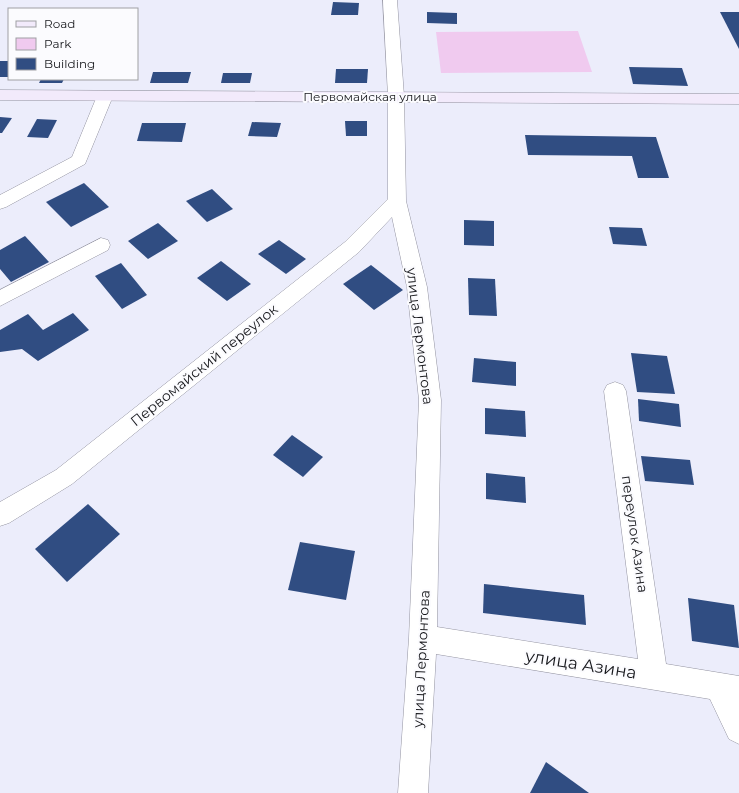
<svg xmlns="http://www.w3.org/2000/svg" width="739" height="793" viewBox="0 0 739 793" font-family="Montserrat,sans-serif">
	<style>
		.green { fill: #f0caef }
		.building { fill: #304d82 }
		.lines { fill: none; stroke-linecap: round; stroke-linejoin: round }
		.street-casing { stroke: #9393a0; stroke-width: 1 }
		.secondary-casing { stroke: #9393a0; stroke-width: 1 }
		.street { fill: #fff; fill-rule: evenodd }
		.secondary { fill: #f2eafb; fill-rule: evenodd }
		.labels { text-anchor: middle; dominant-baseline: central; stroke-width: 4; stroke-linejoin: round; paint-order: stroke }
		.far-street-label { font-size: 12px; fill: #16171b; stroke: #fbfbfe }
		.street-label { font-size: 14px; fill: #16171b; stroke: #fbfbfe }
		.near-street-label { font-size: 17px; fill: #16171b; stroke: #fbfbfe }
	</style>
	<rect width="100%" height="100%" fill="#ecedfb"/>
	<polygon class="green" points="578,31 592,72 441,73 436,32"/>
	<g class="building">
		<polygon points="333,2 359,3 358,15 331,15"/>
		<polygon points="427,12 457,13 457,24 427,23"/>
		<polygon points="720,12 739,12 739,49"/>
		<rect x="0" y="61" width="9" height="16"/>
		<polygon points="629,67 682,68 688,86 633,84"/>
		<polygon points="336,69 368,69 367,83 335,83"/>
		<polygon points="153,72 191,72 188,83 150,83"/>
		<polygon points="223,73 252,73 250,83 221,83"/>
		<polygon points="41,79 64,79 62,83 39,83"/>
		<polygon points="0,117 12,118 2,133 0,133"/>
		<polygon points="37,119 57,120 48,138 27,137"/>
		<polygon points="345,121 367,121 367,136 346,136"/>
		<polygon points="252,122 281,123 277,137 248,136"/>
		<polygon points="142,123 186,123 182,142 137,141"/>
		<polygon points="525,135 656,137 669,178 638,178 632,156 528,155"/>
		<polygon points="84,183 109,207 71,227 46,202"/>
		<polygon points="212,189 233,209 207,222 186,201"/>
		<polygon points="464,220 494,221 494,246 464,245"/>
		<polygon points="158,223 178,241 148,259 128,241"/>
		<polygon points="609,227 642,228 647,246 613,244"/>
		<polygon points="25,236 49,262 11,282 0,269 0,250"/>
		<polygon points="279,240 306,259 286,274 258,254"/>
		<polygon points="221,261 251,284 227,301 197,278"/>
		<polygon points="121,263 147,295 122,309 95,276"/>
		<polygon points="371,265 403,290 374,310 343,284"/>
		<polygon points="468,278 495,279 497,316 469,315"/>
		<polygon points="73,313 89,330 38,361 22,349 0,352 0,330 28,314 43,330"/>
		<polygon points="631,353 667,356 675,394 637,392"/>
		<polygon points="474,358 516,362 516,386 472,382"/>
		<polygon points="638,399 679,404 681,427 639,421"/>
		<polygon points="485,408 525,411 526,437 485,434"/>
		<polygon points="292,435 323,457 303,477 273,455"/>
		<polygon points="641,456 690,460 694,485 645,481"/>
		<polygon points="486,473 525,477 526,503 486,499"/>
		<polygon points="88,504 120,534 67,582 35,549"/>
		<polygon points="300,542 355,551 346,600 288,590"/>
		<polygon points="484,584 584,595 586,625 483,613"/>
		<polygon points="688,598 734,605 739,648 692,641"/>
		<polygon points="546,762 589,793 530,793"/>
	</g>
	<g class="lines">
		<g class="street-casing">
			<g id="street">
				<polygon points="383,0 397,0 404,96 406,201 427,287 441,400 437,627 638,659 604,391 607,385 615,382 623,385 626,391 666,664 739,676 739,744 729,739 710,699 436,654 428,793 398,793 409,638 419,400 407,287 392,217 359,252 72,484 9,523 0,526 0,502 56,470 345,242 388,199 388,96"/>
				<polygon points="105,91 111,93 113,96 85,164 6,207 0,209 0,195 72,157 97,96 99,93"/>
				<polygon points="101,238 108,240 110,245 108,250 0,306 0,290"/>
			</g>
		</g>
		<g class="secondary-casing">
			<polygon id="secondary" points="0,90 739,94 739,104 0,100"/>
		</g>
		<use href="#street" class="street"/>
		<use href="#secondary" class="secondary"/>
	</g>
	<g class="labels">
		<g class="far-street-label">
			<text x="370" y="96">Первомайская улица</text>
		</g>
		<g class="street-label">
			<text transform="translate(420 336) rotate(83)">улица Лермонтова</text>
			<text transform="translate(204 365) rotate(-39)">Первомайский переулок</text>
			<text transform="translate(635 534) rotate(82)">переулок Азина</text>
			<text transform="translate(421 659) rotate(-87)">улица Лермонтова</text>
		</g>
		<g class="near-street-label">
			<text transform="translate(581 664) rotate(9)">улица Азина</text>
		</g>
	</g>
	<rect x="8" y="8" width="130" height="72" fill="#fbfbfe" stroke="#9fa0a3"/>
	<rect x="16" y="21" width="20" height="6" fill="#f2eafb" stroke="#9fa0a3"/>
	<text x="44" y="28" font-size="12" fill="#16171b">Road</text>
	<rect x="16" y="38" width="20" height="12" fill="#f0caef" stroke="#9fa0a3"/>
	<text x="44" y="48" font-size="12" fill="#16171b">Park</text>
	<rect x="16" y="58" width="20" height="12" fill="#304d82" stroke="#9fa0a3"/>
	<text x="44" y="68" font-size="12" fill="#16171b">Building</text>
</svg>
